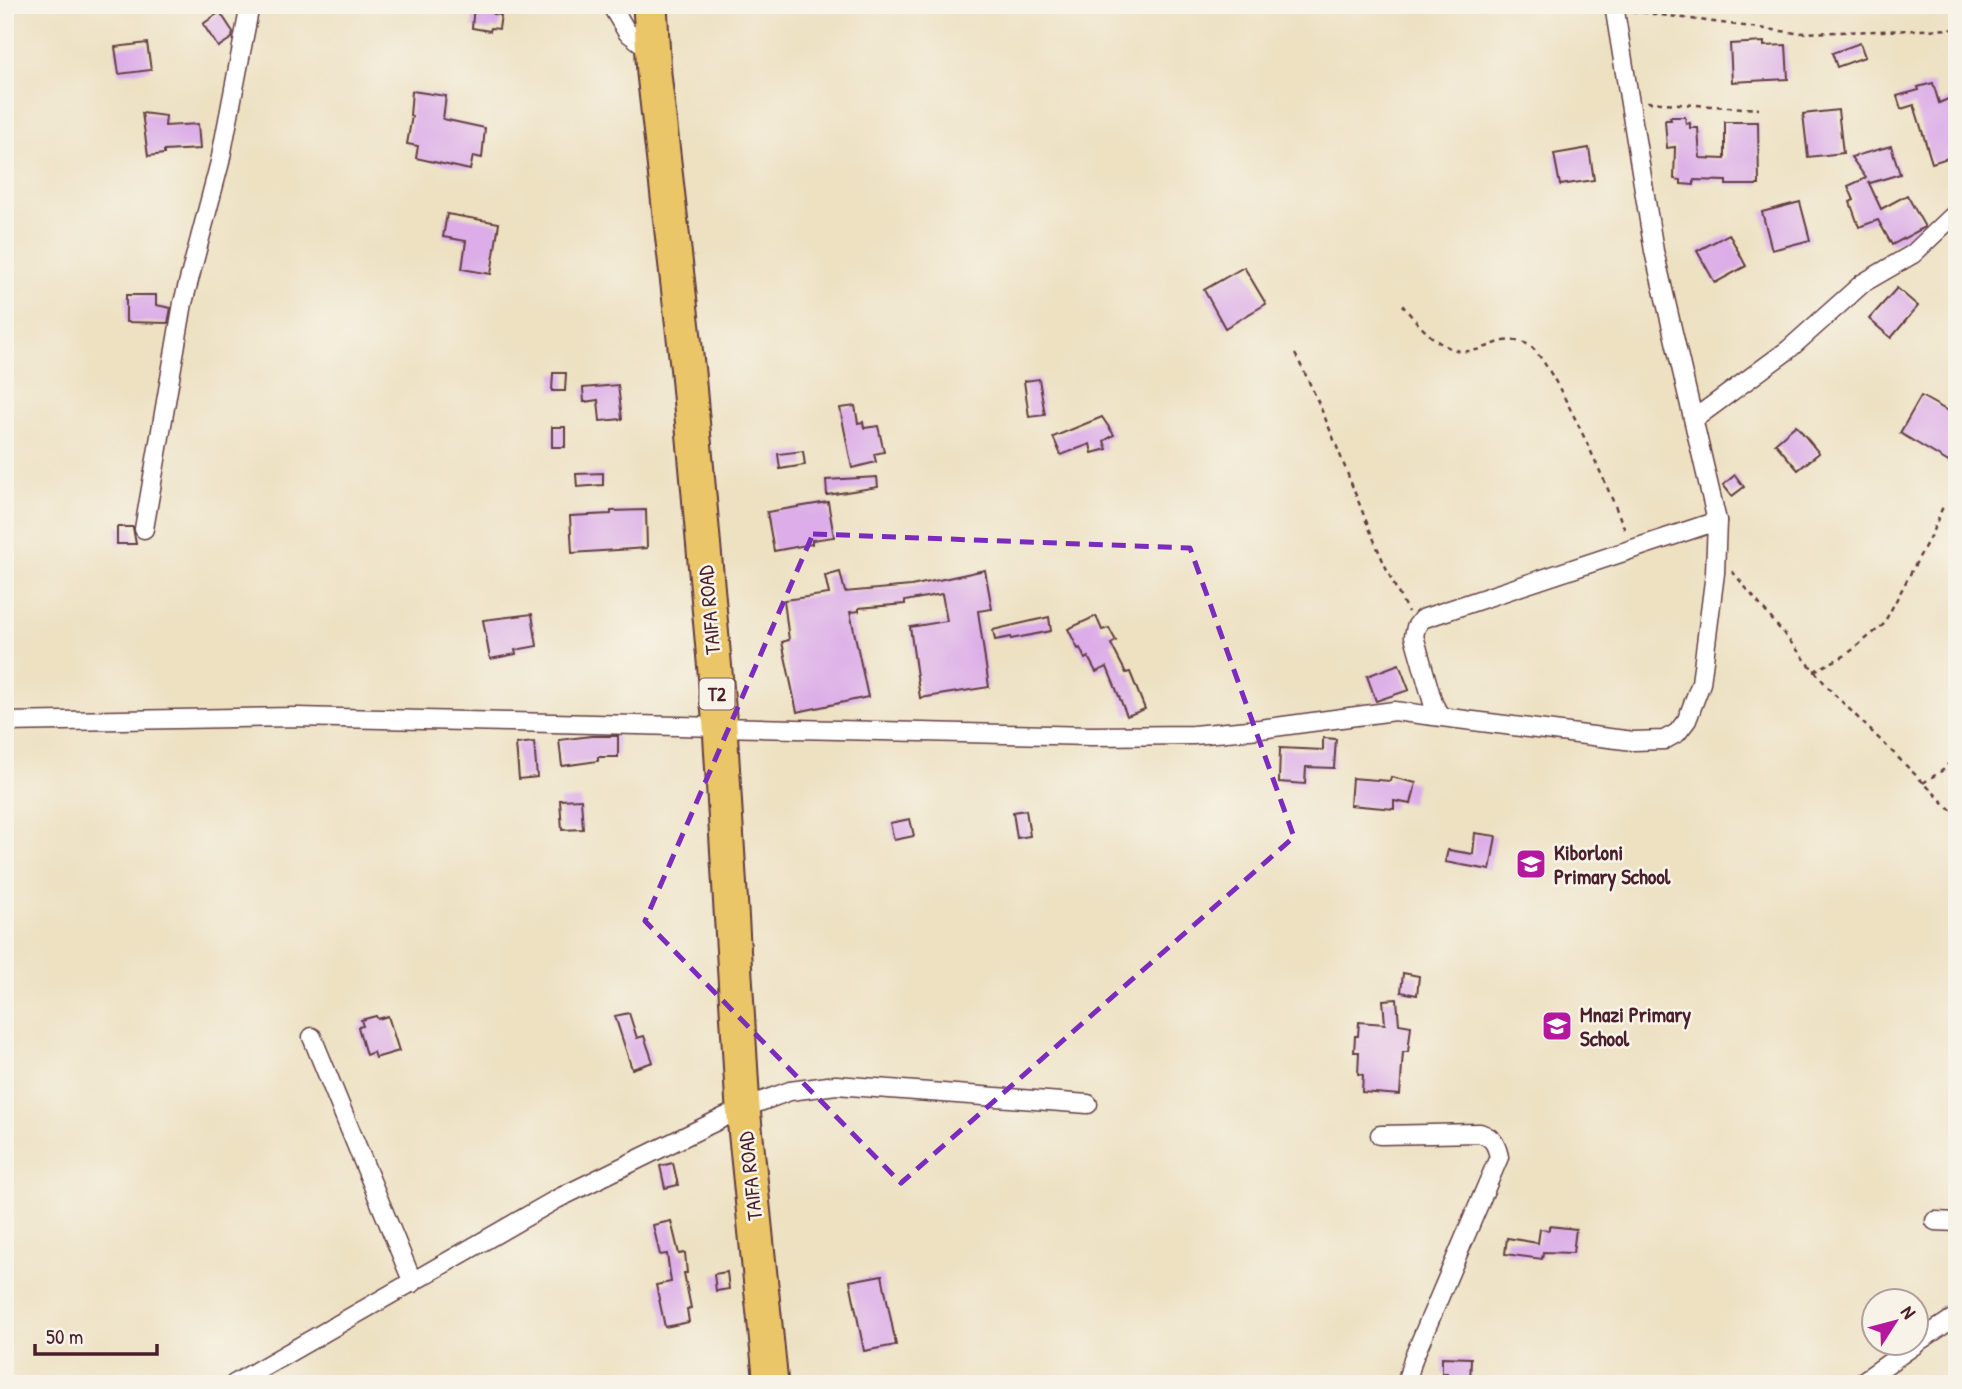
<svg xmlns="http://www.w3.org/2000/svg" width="1962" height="1389" viewBox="0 0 1962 1389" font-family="'Patrick Hand',sans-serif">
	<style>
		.building { fill: #dcade8 }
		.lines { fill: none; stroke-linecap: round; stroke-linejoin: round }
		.street-casing { stroke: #623c42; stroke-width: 21 }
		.highway-casing { stroke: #623c42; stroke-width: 37 }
		.path { stroke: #623c42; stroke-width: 2.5; stroke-dasharray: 5 5; stroke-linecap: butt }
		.street { stroke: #fff; stroke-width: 18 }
		.highway { stroke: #eac669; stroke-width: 33 }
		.marked { fill: none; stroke: #7b2cbf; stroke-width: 5; stroke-dasharray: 14 9; stroke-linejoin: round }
		.labels { text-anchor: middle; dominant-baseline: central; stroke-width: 5; stroke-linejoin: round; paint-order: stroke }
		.shield { fill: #f7f3e8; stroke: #7e5f64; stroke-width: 2 }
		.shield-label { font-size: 19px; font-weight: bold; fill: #4a1f2b }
		.street-label { font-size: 21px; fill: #4a1f2b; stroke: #f7f3e8 }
		.poi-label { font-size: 21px; font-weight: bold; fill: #4a1f2b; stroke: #f7f3e8; text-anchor: start }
	</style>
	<rect width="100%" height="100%" fill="#f7f3e8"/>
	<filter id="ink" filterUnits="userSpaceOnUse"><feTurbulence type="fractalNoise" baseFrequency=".0143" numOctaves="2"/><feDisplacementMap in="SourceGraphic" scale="14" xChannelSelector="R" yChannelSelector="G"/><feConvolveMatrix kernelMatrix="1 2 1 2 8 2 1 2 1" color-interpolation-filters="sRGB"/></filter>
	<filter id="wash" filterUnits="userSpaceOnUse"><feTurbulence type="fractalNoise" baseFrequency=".00686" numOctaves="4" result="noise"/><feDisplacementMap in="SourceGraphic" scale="28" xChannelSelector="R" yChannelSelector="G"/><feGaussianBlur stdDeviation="1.57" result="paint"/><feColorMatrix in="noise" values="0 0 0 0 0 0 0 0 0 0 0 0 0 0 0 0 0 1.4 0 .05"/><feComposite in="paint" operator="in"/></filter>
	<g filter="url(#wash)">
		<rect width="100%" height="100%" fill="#ede1c2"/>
		<g id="blocks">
			<g class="building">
				<polygon points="474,5 494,5 493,14 501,15 499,29 491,28 490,31 472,28"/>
				<polygon points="220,12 233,32 232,38 218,47 203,24"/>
				<polygon points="1764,42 1764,46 1786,45 1788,79 1732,82 1730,44"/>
				<polygon points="147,43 151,70 119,74 115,47"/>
				<polygon points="1860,43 1865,57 1837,67 1832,53"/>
				<polygon points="1933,83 1939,103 1957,95 1957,155 1932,163 1914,105 1901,109 1897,96 1919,90 1918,87"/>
				<polygon points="412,91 446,96 443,119 485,128 482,158 473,156 470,170 416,158 418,146 407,144 412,116 410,116"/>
				<polygon points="1838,110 1843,153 1808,157 1803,114"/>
				<polygon points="142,113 166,116 165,126 198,124 200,149 164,151 164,154 148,156"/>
				<polygon points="1670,117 1685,117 1686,124 1690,123 1690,128 1698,128 1700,158 1725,159 1725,122 1758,122 1759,185 1726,185 1726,181 1694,180 1694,185 1681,184 1681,180 1674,179 1675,147 1667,148 1665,120 1671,120"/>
				<polygon points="1891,146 1900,174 1870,183 1868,181 1881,209 1907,195 1925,227 1892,245 1878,220 1859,227 1850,202 1854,200 1848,186 1866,178 1851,157"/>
				<polygon points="1589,148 1594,180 1560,185 1554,154"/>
				<polygon points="1800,202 1810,240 1772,250 1762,212"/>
				<polygon points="447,214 499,223 491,274 462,269 466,241 443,237"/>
				<polygon points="1729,234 1746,266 1715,283 1697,251"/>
				<polygon points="1244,267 1266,304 1225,328 1204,290"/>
				<polygon points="1897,288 1918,306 1891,338 1869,319"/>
				<polygon points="126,295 156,295 156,305 171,308 168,323 126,322"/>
				<polygon points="553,373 566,373 565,391 552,391"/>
				<polygon points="1039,379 1045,415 1029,417 1024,381"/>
				<polygon points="618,385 622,419 600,421 598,400 584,402 583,388"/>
				<polygon points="1921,396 1948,411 1957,404 1957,467 1900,433"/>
				<polygon points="855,406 858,423 863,422 864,428 878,426 884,452 874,454 876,462 852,468 840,408"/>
				<polygon points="1102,417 1114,435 1104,441 1107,449 1092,453 1090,444 1061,455 1053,437"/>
				<polygon points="1796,425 1819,453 1798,470 1775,443"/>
				<rect x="552" y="427" width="13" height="20"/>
				<polygon points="803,451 805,465 780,469 778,454"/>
				<polygon points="603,473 603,485 577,487 576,474"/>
				<polygon points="1735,475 1744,487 1732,496 1723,485"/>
				<polygon points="877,477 878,487 827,495 826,480"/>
				<polygon points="828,502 834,537 812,540 812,544 774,551 767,512"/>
				<polygon points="646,510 647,548 572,553 570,516 611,514 611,511"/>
				<polygon points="117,527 133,527 136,544 117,544"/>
				<polygon points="985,570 992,609 978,611 989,687 920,698 910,627 947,621 942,594 905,601 905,604 859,608 859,611 850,612 868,697 797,712 782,642 789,640 784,600 829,594 825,576 840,572 845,592 911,586"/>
				<polygon points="532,614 537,646 515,650 516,654 490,659 483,620"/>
				<polygon points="1096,616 1102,630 1109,628 1116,641 1111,644 1126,673 1130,672 1145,709 1127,716 1107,667 1096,672 1088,657 1085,659 1080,648 1078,649 1068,629"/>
				<polygon points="1049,617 1051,631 1011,639 1011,637 995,640 993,630"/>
				<polygon points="1399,664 1409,690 1376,701 1367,676"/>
				<polygon points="591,736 618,736 618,757 598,757 598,761 562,766 559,740"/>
				<polygon points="1323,738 1336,739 1334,768 1306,767 1305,784 1279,782 1280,748 1323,750"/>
				<polygon points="534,742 537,777 519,779 516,744"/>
				<polygon points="1391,777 1416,783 1411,804 1394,801 1394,809 1350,805 1352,778 1390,781"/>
				<polygon points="581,799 583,829 562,830 560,800"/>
				<polygon points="1026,810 1030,836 1017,838 1013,812"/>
				<polygon points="910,819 914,836 894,840 890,823"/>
				<polygon points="1475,833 1496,836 1490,870 1445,862 1448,850 1473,854"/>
				<polygon points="1403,973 1419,976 1417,995 1401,992"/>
				<polygon points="1397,999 1399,1024 1411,1026 1408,1052 1403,1052 1400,1095 1362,1092 1363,1075 1358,1074 1359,1052 1354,1052 1355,1036 1358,1036 1359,1022 1385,1024 1383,1000"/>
				<polygon points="629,1013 637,1038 644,1036 653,1062 632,1069 615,1016"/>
				<polygon points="376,1016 378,1019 388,1016 399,1051 375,1058 373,1052 366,1055 358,1027 363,1026 361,1020"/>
				<polygon points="673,1163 678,1185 665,1188 660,1166"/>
				<polygon points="671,1221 679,1254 685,1253 687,1273 684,1273 691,1308 687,1309 689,1322 665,1327 656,1285 671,1282 667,1254 660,1255 653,1225"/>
				<polygon points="1549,1226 1576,1229 1573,1253 1543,1252 1542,1259 1505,1254 1507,1238 1538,1243 1540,1229 1549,1230"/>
				<polygon points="727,1272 729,1289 716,1291 714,1274"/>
				<polygon points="882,1275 896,1345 864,1351 850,1281"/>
				<polygon points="1442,1357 1471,1358 1470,1384 1447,1384 1447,1373 1442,1373"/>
			</g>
		</g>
	</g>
	<g filter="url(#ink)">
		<use href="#blocks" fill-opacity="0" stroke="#623c42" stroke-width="2"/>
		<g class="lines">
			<g class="street-casing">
				<g id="street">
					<polyline points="611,5 627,32 652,51"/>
					<polyline points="1694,419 1788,350 1863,283 1913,254 1957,212"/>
					<polyline points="144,529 183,303 220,162 250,5"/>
					<polyline points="1440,716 1433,703 1414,636 1416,627 1422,619 1717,521"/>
					<polyline points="5,722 297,717 1091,736 1193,735 1260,729 1394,711 1633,741 1664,740 1677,733 1687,720 1701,683 1715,573 1717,521 1654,251 1614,5"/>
					<polyline points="312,1037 413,1283"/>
					<path d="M1380 1135 1480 1133C1493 1138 1496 1143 1499 1157L1413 1359 1406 1384"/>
					<polyline points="1935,1221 1957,1222"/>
					<polyline points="1916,1343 1957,1316"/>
					<polyline points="234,1384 557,1199 743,1108 790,1091 836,1085 1088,1104"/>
					<polyline points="1859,1384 1916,1344"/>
				</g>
			</g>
			<g class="highway-casing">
				<polyline id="highway" points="650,5 654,74 688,373 720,727 743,1108 771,1384"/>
			</g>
			<g class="path">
				<polyline points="1632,11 1796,33 1957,29"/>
				<polyline points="1647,102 1759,109"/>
				<path d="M1402 305C1420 326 1444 358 1476 350 1497 345 1504 335 1527 344 1550 353 1615 503 1626 533"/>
				<path d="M1295 354C1339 437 1363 529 1408 612"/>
				<polyline points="1732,571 1831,691 1957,816"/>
				<polyline points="1814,671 1846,655 1883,625 1932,533 1944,504"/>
				<polyline points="1923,783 1943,770 1957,754"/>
			</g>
			<use href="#street" class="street"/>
			<use href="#highway" class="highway"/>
		</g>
	</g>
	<path class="marked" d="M813 534 1190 548 1294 837 901 1183 645 921Z"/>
	<defs>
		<g id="school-square" transform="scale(1.575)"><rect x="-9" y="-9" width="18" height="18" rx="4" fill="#b5179e" stroke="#f7f3e8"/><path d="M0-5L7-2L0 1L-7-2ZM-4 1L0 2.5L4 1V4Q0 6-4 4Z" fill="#fff"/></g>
	</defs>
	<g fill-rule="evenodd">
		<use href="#school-square" x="1531" y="864"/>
		<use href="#school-square" x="1557" y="1026"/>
	</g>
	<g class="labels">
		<rect class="shield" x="699.5" y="678.5" width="35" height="31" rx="5"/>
		<g class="shield-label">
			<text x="717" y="694">T2</text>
		</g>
		<g class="street-label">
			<text transform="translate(709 610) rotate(-95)">TAIFA ROAD</text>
			<text transform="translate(750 1176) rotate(-96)">TAIFA ROAD</text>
		</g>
		<g class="poi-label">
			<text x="1554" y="852">Kiborloni<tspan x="1554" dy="24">Primary School</tspan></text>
			<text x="1580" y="1014">Mnazi Primary<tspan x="1580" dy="24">School</tspan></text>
		</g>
	</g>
	<rect width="1962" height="1389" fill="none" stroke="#f7f3e8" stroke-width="28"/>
	<g transform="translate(1895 1322) rotate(54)"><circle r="33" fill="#f7f3e8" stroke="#b29e9c" stroke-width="2"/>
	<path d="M0-5L12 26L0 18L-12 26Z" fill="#b5179e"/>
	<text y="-10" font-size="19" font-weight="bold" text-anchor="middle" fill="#4a1f2b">N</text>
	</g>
	<path d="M35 1344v10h122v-10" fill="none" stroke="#4a1f2b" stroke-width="3.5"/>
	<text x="46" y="1344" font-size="21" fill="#4a1f2b" stroke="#f7f3e8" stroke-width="5" paint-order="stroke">50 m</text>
</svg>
